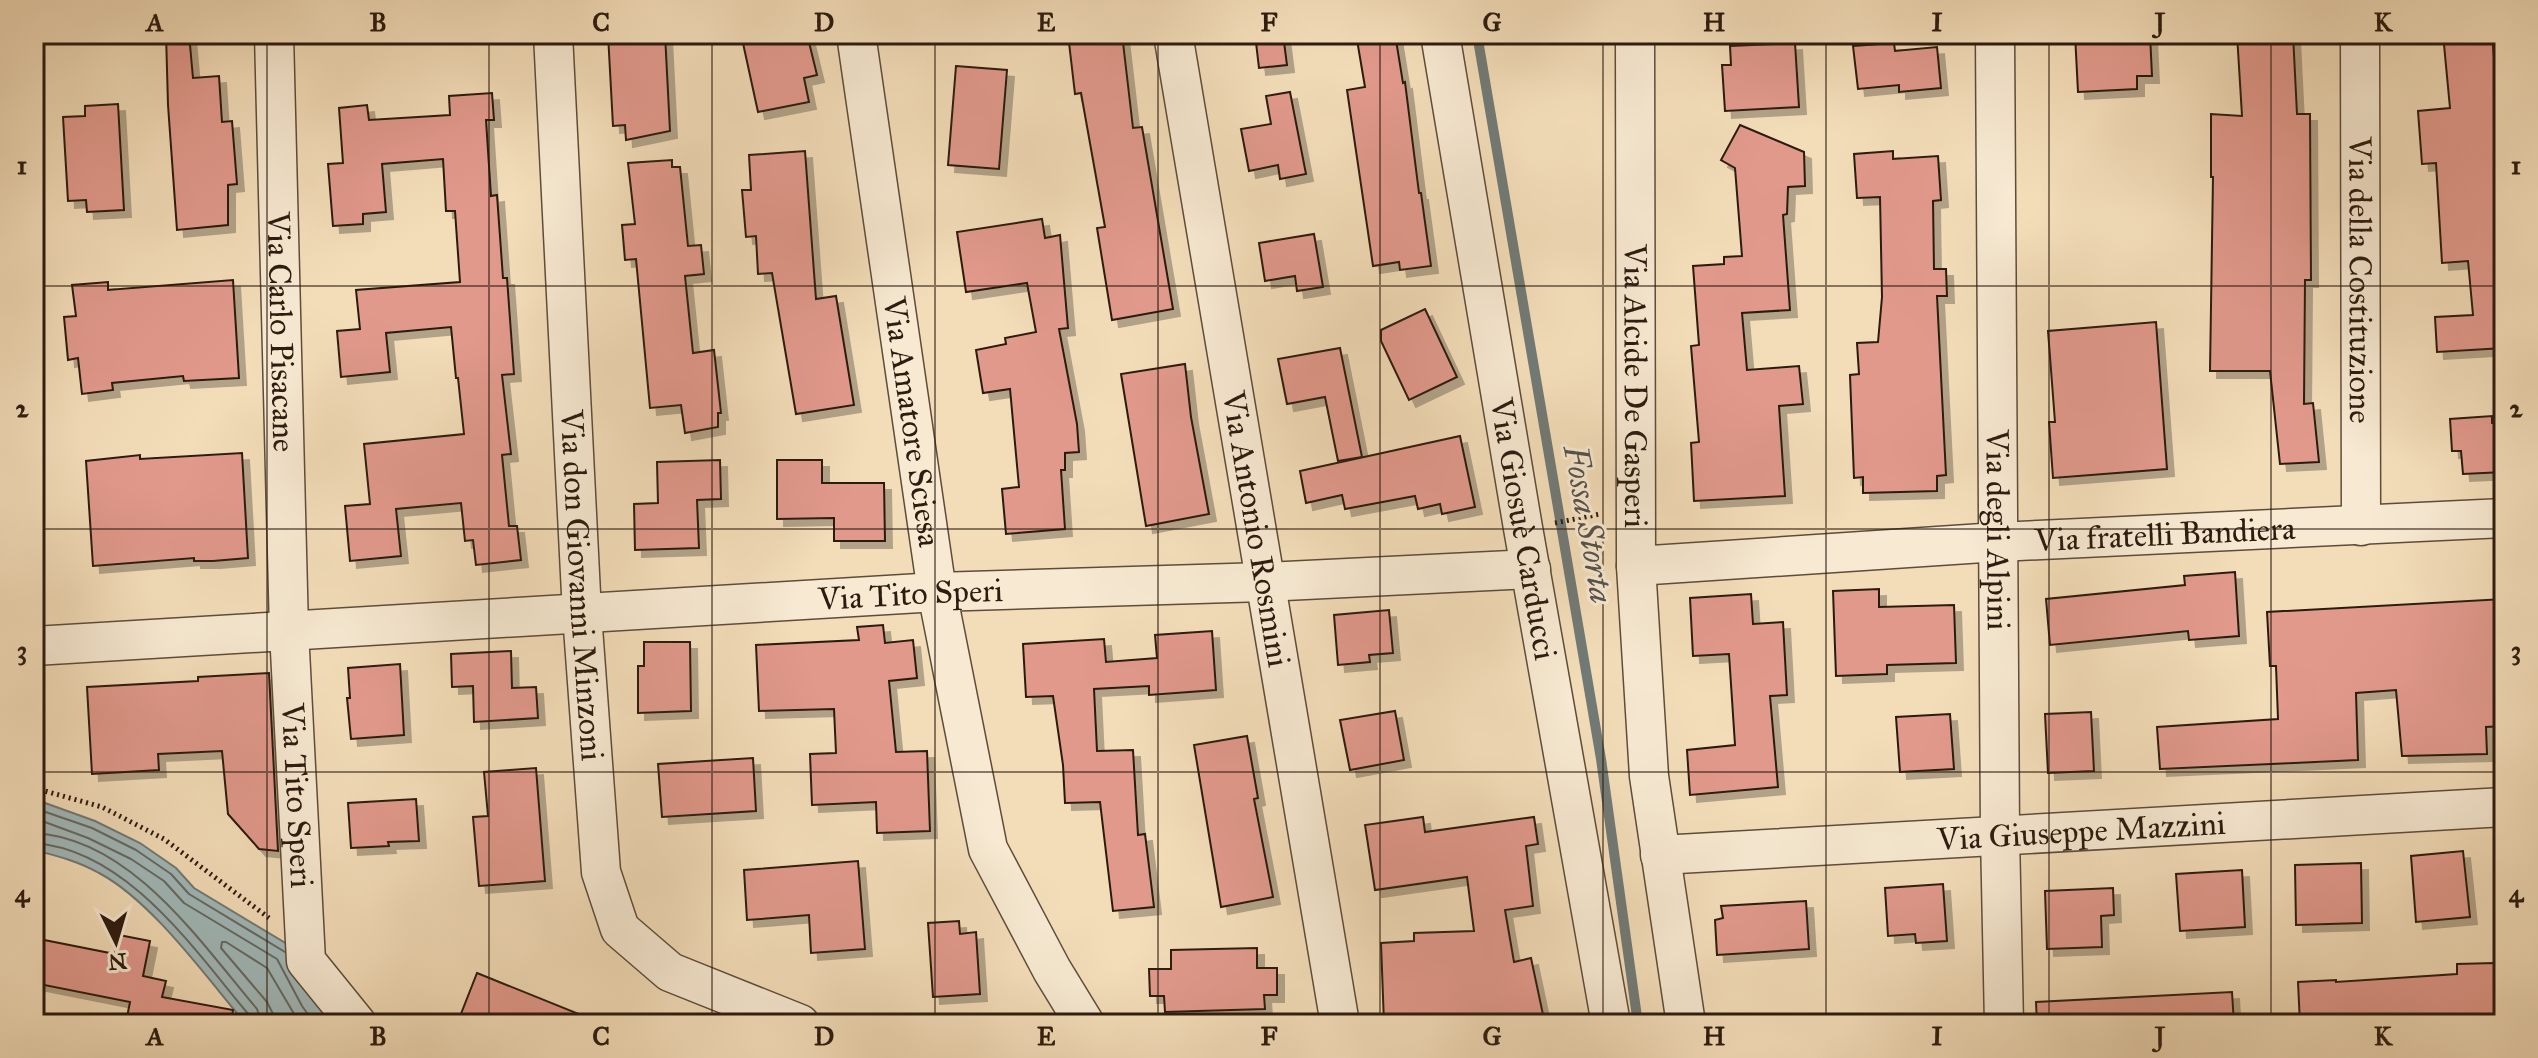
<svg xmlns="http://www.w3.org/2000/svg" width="2538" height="1058" viewBox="0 0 2538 1058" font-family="'IM FELL Great Primer',serif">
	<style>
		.water { fill: #a1b9ba; stroke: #727a76; stroke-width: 2 }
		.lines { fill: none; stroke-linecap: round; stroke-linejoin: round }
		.shore { stroke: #666a64; stroke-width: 2 }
		.stream { stroke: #727a76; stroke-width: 10 }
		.building { fill: #e1998c; stroke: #2c1b0f; stroke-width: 2; filter: url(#shadow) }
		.street-casing { stroke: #5e4c3a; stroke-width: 41 }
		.path { stroke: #2c1b0f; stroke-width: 5; stroke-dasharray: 2 4; stroke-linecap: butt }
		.street { stroke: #f7e9d2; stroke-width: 38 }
		.grid { fill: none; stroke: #2c1b0f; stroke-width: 2; stroke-opacity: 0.55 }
		.labels { text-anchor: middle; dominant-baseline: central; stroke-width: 6; stroke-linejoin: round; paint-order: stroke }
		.street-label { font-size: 32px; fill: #2c1b0f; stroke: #f7e9d2 }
		.water-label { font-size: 34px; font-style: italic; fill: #55524b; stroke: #f7e9d2 }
		.neatline { fill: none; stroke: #2c1b0f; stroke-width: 3 }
		.grid-label { font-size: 26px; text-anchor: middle; font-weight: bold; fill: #2c1b0f }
	</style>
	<defs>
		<filter id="shadow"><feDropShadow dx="7" dy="7" stdDeviation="0" flood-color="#0004"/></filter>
	</defs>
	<rect width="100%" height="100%" fill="#f3ddb9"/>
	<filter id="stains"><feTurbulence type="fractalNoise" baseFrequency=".0025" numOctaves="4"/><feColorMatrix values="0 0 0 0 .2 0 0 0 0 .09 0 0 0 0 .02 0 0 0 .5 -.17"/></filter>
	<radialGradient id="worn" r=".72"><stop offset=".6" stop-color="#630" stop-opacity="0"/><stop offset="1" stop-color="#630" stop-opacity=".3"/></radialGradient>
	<path class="water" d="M34 799 95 821 140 843 176 868 194 888 292 947 338 1024H246C206 977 152 901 99 873 78 861 57 856 34 850Z"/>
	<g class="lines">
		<g class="shore">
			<polyline points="34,808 92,828 136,850 171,874 189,894 285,952"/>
			<polyline points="34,818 88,838 131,859 164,881 184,903 277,959 302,1006 315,1024"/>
			<path d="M34 833C131 838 200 942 257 1009L262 1024"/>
			<path d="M34 843C128 850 194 950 250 1016L252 1024"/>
			<polyline points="274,1024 273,1014 267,1002 221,948 222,942 226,942 267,968 300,1024"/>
		</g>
		<polyline class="stream" points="1477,34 1601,759 1638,1024"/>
	</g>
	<g class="building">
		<polygon points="166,34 189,34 193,78 219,76 222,122 232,121 237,184 228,185 228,225 177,230 168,105"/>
		<polygon points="608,34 665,34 670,131 626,140 625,125 613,126"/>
		<polygon points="741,34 807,34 817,75 804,78 809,102 758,112"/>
		<polygon points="1068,34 1122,34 1133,128 1142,127 1173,309 1112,320 1097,228 1105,227 1081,93 1075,94"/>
		<polygon points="1255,34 1283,34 1287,65 1259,68"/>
		<polygon points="1356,34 1395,34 1403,83 1405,82 1419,193 1421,193 1431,266 1400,270 1399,262 1373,266 1347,90 1365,87"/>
		<polygon points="2075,34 2150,34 2152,76 2137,76 2137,89 2078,92"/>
		<polygon points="2237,34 2293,34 2297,114 2310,114 2311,280 2305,280 2304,404 2313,403 2319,462 2280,464 2270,371 2210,371 2213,177 2211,177 2211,114 2242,116"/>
		<polygon points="2443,34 2492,34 2498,104 2504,104 2504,348 2437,352 2435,317 2473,315 2468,261 2442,263 2436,163 2422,164 2418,111 2450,108"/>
		<polygon points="1795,43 1799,107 1725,111 1722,65 1731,65 1730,46"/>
		<polygon points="1894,43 1895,51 1937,47 1941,88 1899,92 1899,85 1858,89 1853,46"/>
		<polygon points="956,66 1007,70 999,169 948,165"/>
		<polygon points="1290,92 1306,174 1280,179 1278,165 1249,171 1241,129 1271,124 1266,96"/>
		<polygon points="492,93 494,120 486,120 491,196 497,195 503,278 507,278 514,374 502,375 511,454 502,455 509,526 517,526 521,560 476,565 473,540 465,541 461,503 396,509 401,556 350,561 345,506 370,504 364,444 464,434 458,378 456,378 451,327 386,333 390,372 341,377 337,331 360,329 356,290 460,282 455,211 446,211 443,159 382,164 386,212 363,214 363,224 333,226 328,164 343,163 339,108 367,105 369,120 450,115 449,96"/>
		<polygon points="118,104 124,210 87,212 86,200 68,201 63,117 85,116 85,106"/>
		<polygon points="1740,125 1804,152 1805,186 1788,187 1787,214 1783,215 1790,310 1742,313 1747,370 1799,366 1803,404 1779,406 1785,496 1694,501 1691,443 1699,442 1691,346 1699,345 1693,266 1724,264 1724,257 1742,256 1735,168 1721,160"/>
		<polygon points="805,151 816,299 836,296 854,405 796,414 772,273 758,274 756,236 746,237 742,190 751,190 749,155"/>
		<polygon points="1893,151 1893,159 1938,156 1941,200 1933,201 1934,269 1946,269 1947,296 1937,296 1946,475 1937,476 1937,491 1863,493 1863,477 1854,478 1850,375 1859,374 1857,343 1878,342 1882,297 1880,197 1857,198 1854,154"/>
		<polygon points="672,160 672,167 680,167 688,246 701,245 704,274 685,276 693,353 714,350 721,413 718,413 718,427 685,433 681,405 650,408 636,259 625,260 622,225 635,224 628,163"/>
		<polygon points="1042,219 1045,238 1060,235 1068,328 1059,329 1077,424 1079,452 1065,453 1065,470 1061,470 1065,529 1006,534 1002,489 1019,487 1010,389 983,393 976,350 1006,344 1005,338 1036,332 1027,283 966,292 957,232"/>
		<polygon points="1314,234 1323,287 1297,291 1295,276 1265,281 1259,243"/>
		<polygon points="233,280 239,378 184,381 183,376 112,383 113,390 82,394 78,358 68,360 64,317 76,316 72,285 108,282 108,290"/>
		<polygon points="1425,309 1457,377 1409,400 1381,341 1381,330"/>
		<polygon points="2156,322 2167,469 2053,478 2049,422 2055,422 2048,331"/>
		<polygon points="1340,348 1362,457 1338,461 1325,397 1287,404 1278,359"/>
		<polygon points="1185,364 1191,417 1209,514 1146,526 1121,374"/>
		<polygon points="2492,416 2492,423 2504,422 2504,472 2463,474 2461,451 2452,451 2450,419"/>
		<polygon points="1460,436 1475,507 1442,514 1440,504 1418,509 1415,496 1345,509 1342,495 1306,503 1300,471"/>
		<polygon points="242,453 248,558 213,561 194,561 194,558 93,566 86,461 140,455 140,459"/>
		<polygon points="720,460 721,499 697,500 699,548 635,550 634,504 658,503 657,462"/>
		<polygon points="777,460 822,460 822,483 884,483 885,541 834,541 834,518 777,519"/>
		<polygon points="2235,572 2239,636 2189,640 2188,631 2050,645 2046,599 2185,585 2184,576"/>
		<polygon points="1879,589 1879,607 1954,605 1956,663 1887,665 1887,674 1836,676 1833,591"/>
		<polygon points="1751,594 1753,624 1783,622 1787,695 1770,696 1778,787 1690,795 1687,750 1735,745 1729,654 1693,656 1690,598"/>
		<polygon points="2504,599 2504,726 2486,727 2487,754 2402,756 2396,690 2356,693 2358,760 2160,769 2157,727 2278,719 2276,666 2270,666 2267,612"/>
		<polygon points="1389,610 1393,653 1369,655 1370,662 1338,665 1334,615"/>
		<polygon points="883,625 885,643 913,640 917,678 889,681 896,752 927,751 930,831 877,833 876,802 812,805 810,754 836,753 834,709 759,711 756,645 859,640 857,627"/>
		<polygon points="1212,631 1216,690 1149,695 1149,686 1094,689 1097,751 1133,750 1138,835 1145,834 1154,907 1113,911 1100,802 1065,803 1063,765 1053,696 1026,697 1023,644 1104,639 1106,662 1157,658 1155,635"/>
		<polygon points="644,642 690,642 691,711 638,713 638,666 644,666"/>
		<polygon points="511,651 512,688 536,687 538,718 474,722 473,686 452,687 451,654"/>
		<polygon points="400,664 404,735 351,739 347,698 350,698 348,668"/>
		<polygon points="269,673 278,851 259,849 228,814 222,751 158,754 159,770 92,774 87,687 198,681 198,677"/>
		<polygon points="1395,711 1404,760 1350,770 1340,720"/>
		<polygon points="2091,712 2094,771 2048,773 2045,714"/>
		<polygon points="1950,714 1954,769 1900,772 1896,717"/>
		<polygon points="1247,736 1258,798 1254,799 1273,897 1221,907 1194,745"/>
		<polygon points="753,758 756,811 662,817 658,764"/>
		<polygon points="536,768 545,881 479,886 473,817 488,816 484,772"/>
		<polygon points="416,799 419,841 388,842 389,846 351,848 348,803"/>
		<polygon points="1423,817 1425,832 1534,817 1538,844 1526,846 1533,906 1505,910 1514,962 1531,958 1545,1024 1384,1024 1381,943 1414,941 1414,933 1474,931 1467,877 1375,890 1365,825"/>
		<polygon points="2463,851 2470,917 2416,922 2411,856"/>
		<polygon points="858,861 865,949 811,953 809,915 747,920 744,870"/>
		<polygon points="2361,863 2362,923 2296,925 2295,865"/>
		<polygon points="2242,870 2245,927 2180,931 2176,874"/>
		<polygon points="1943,884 1947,941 1916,943 1915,934 1888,936 1885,888"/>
		<polygon points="2113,888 2114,915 2101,916 2102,947 2047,949 2045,891"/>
		<polygon points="1806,901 1809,949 1717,955 1715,920 1723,918 1721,906"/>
		<polygon points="959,921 960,934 976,932 980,994 933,997 928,923"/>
		<polygon points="119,935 150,941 143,976 166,981 162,997 233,1010 231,1024 165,1024 127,1017 130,1002 34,983 34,965 39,939 115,954"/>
		<polygon points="1257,948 1257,968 1277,968 1277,995 1264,995 1265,1009 1165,1012 1164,996 1150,996 1149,969 1171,969 1171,950"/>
		<polygon points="2494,963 2495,1024 2458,1024 2457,1016 2399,1021 2399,1024 2300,1024 2298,982 2336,980 2336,982 2457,974 2457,964"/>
		<polygon points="477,973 601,1023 601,1024 457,1024"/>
		<polygon points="2232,992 2234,1024 2037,1024 2036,1002"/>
	</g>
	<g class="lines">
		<g class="street-casing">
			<g id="street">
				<path id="s1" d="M274 34 289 631 306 961 357 1024"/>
				<path id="s2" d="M553 34 582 614 601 872 620 929 670 972 800 1024"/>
				<path id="s3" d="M856 34 937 592 988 849 1052 970 1085 1024"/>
				<path id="s4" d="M1173 34 1340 1024"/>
				<path id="s5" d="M1440 34 1523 528 1611 1024"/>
				<path id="s6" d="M1635 34 1636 566 1649 776 1686 1024"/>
				<path id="s7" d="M1995 34 2000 835 2004 1024"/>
				<path id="s8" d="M2360 34 2361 526"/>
				<path id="s9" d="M1636 566 1998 542 2504 518"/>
				<path id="s10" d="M34 646 937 592 1264 582 1531 569"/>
				<path id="s11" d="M1660 855 2504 807"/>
			</g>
		</g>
		<g class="path">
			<polyline points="1555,523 1600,514"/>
			<polyline points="34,788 102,807 164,839 269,918"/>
		</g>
		<use href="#street" class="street"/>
	</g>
	<path class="grid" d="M267 34V1024M489 34V1024M712 34V1024M935 34V1024M1158 34V1024M1380 34V1024M1603 34V1024M1826 34V1024M2049 34V1024M2271 34V1024M34 286H2504M34 529H2504M34 772H2504"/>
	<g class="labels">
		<g class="street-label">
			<text stroke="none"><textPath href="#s8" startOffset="246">Via della Costituzione</textPath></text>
			<text stroke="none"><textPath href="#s1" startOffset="298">Via Carlo Pisacane</textPath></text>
			<text stroke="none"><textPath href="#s6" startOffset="352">Via Alcide De Gasperi</textPath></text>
			<text stroke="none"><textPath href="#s3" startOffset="392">Via Amatore Sciesa</textPath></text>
			<text stroke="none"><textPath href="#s4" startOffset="502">Via Antonio Rosmini</textPath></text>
			<text stroke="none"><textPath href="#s5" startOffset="502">Via Giosuè Carducci</textPath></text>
			<text stroke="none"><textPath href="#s7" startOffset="496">Via degli Alpini</textPath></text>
			<text stroke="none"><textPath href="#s9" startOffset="530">Via fratelli Bandiera</textPath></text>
			<text stroke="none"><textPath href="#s2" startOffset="552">Via don Giovanni Minzoni</textPath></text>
			<text stroke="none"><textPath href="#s10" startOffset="878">Via Tito Speri</textPath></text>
			<text stroke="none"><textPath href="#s1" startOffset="762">Via Tito Speri</textPath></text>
			<text stroke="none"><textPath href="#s11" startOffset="422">Via Giuseppe Mazzini</textPath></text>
		</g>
		<g class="water-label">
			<text transform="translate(1589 524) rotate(80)">Fossa Storta</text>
		</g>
	</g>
	<rect width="2538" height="1058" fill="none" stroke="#f3ddb9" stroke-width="88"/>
	<g transform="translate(116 942) rotate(175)" stroke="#f7e9d2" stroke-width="6" paint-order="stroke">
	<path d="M0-6L14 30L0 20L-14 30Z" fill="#2c1b0f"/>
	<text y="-12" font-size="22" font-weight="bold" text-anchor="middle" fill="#2c1b0f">N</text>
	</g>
	<rect x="44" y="44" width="2450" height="970" class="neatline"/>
	<g class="grid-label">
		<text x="155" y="31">A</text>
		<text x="378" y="31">B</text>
		<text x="601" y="31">C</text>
		<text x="824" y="31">D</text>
		<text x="1046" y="31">E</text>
		<text x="1269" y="31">F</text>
		<text x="1492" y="31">G</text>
		<text x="1714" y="31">H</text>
		<text x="1937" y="31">I</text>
		<text x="2160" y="31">J</text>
		<text x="2383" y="31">K</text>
		<text x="22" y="174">1</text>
		<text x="2516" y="174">1</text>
		<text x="22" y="417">2</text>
		<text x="2516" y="417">2</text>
		<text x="22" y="659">3</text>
		<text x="2516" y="659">3</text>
		<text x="22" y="902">4</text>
		<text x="2516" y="902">4</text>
		<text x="155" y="1045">A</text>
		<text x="378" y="1045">B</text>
		<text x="601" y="1045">C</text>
		<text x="824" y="1045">D</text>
		<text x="1046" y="1045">E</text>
		<text x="1269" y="1045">F</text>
		<text x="1492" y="1045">G</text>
		<text x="1714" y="1045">H</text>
		<text x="1937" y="1045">I</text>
		<text x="2160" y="1045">J</text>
		<text x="2383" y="1045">K</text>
	</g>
	<rect width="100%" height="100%" filter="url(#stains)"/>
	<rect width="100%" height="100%" fill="url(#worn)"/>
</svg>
